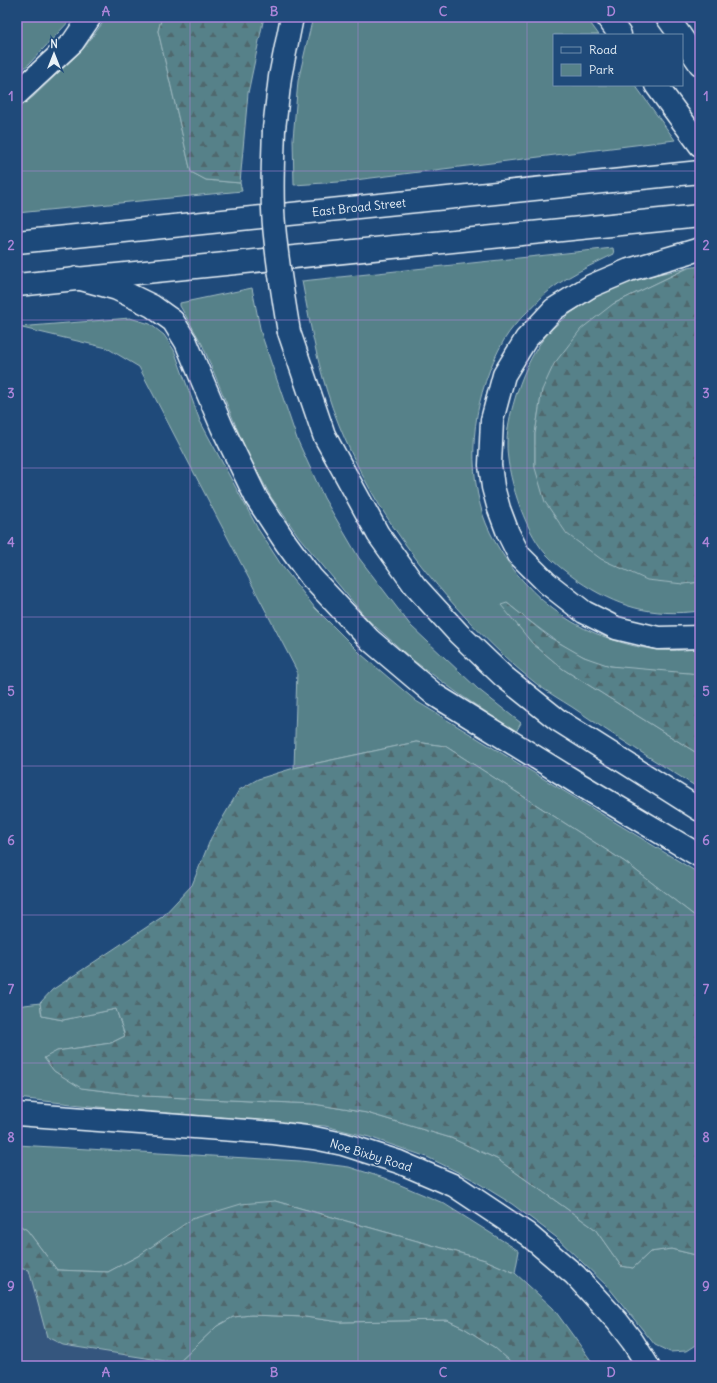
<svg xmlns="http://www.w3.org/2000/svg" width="717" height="1383" viewBox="0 0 717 1383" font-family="Delius,sans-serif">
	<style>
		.built { fill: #35567e }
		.green { fill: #568189; stroke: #9fb9c0 }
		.forest { fill: url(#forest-firs); stroke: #9fb9c0 }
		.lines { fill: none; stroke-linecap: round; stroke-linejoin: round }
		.secondary-casing { stroke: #e8f1f8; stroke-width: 25 }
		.primary-casing { stroke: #e8f1f8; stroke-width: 25 }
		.highway-casing { stroke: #e8f1f8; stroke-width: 25 }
		.secondary { stroke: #1f4a7a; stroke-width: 22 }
		.primary { stroke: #1f4a7a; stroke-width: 22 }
		.highway { stroke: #1f4a7a; stroke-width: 22 }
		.highway-bridge-casing { stroke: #e8f1f8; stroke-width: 25; stroke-linecap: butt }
		.highway-bridge { stroke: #1f4a7a; stroke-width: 22 }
		.grid { fill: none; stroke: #ac85d9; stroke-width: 1; stroke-opacity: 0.55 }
		.labels { text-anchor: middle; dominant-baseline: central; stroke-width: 3; stroke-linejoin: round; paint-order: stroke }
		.street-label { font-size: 12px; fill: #e8f1f8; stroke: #1f4a7a }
		.neatline { fill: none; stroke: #ac85d9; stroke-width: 1.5 }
		.grid-label { font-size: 13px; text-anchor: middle; font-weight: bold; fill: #ac85d9 }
	</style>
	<defs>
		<pattern id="forest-firs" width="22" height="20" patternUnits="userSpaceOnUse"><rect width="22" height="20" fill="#568189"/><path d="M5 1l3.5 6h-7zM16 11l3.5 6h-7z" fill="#4f676d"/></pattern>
	</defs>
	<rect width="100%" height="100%" fill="#1f4a7a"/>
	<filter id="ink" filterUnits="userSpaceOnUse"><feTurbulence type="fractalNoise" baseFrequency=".025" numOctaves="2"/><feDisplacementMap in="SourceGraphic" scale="8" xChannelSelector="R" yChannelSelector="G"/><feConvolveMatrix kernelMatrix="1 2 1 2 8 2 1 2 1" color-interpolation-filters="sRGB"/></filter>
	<g filter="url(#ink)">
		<polygon class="built" points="17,1268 29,1270 47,1337 63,1345 178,1363 209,1366 17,1366"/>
		<g class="green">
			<polygon points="17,17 73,17 29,64 17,74"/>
			<polygon points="107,17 162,17 158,31 191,172 206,180 240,183 242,191 17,213 17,109 33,97 84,48"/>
			<polygon points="313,17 586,17 599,35 554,35 554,85 635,85 675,140 339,182 294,185 293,139 298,81"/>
			<path d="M613 248 614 254C590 266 564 277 544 295 538 301 533 307 527 312 518 321 510 330 504 340 474 393 465 457 483 515 491 539 507 563 524 582 547 608 575 627 608 638 638 649 669 654 700 648V674C672 672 639 671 611 666 574 659 536 626 507 603L532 643 563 669 700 755V789C657 762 614 736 572 707 561 700 549 693 538 685 512 665 489 642 466 618 413 561 368 497 339 425 320 379 311 330 302 281Z"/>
			<path d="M688 268 613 304 542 390 535 434V468L683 584 700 582V611C651 617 617 607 577 580 566 572 554 563 545 553 524 529 506 474 507 442 507 425 512 408 517 392 525 369 535 346 552 329 576 306 607 289 638 279 654 274 672 272 688 268Z"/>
			<polygon points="252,288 261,333 297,439 324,498 359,558 411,626 478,689 521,723 516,732 459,694 414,661 367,619 299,537 271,497 245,448 202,344 180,306 180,303"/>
			<polygon points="130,318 150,324 164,335 174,350 200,421 258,529 282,566 315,608 362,655 416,701 700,874 700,920 625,862 445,746 416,742 294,768 297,671 139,367 107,348 18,327"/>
			<polygon points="40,1003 42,1016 63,1020 116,1009 125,1036 111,1043 57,1051 45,1058 54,1071 82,1088 145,1096 314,1104 367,1113 451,1138 497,1159 595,1229 621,1266 633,1268 650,1252 671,1249 700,1256 700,1342 686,1351 670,1352 655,1345 609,1288 556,1237 512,1204 470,1178 427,1157 369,1137 325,1126 279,1122 118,1109 17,1098 17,1006"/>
			<polygon points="17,1145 300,1161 349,1167 384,1178 443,1203 519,1251 515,1273 485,1260 275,1201 138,1256 108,1272 57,1270 27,1230 17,1224"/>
			<polygon points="251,1315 305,1317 340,1322 447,1320 464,1328 494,1347 516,1366 209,1366 178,1363 217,1326 233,1317"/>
		</g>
		<g class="forest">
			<polygon points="162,17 264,17 248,93 240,183 206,180 191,172 158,31"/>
			<polygon points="700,266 700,582 683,584 647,580 601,559 567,534 545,502 535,468 535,434 542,390 554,364 581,329 613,304 688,268"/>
			<polygon points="507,603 549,637 584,657 610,666 700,674 700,755 563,669 532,643 501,605"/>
			<polygon points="416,742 445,746 625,862 700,920 700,1256 671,1249 650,1252 633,1268 621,1266 595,1229 497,1159 451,1138 367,1113 314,1104 145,1096 81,1088 54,1071 44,1058 57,1051 111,1043 125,1036 116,1009 63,1020 42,1016 40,1003 52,990 162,917 192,885 211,838 239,790 258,779 294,768"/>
			<polygon points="275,1201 485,1260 515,1273 553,1308 595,1366 516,1366 494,1347 464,1328 447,1320 340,1322 305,1317 251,1315 233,1317 217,1326 178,1363 63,1345 47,1337 29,1270 17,1268 17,1224 27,1230 57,1270 108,1272 138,1256 192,1219 241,1204"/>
		</g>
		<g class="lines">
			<g class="secondary-casing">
				<polyline id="secondary" points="17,1114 274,1133 314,1138 343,1144 399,1162 455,1186 527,1234 575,1275 617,1321 633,1342 648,1366"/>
			</g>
			<g class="primary-casing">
				<g id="primary">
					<polyline points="17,242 700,172"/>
					<polyline points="17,285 700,216"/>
				</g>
			</g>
			<g class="highway-casing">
				<g id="highway">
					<polyline points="607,17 620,35"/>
					<polyline points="667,17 680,35"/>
					<polyline points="682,38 700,64"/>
					<polyline points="656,85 700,145"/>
					<polyline points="17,94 73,42 90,17"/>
					<polyline points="274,129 280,77 292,17"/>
					<polyline points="700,249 629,270 591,286 554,309 526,339 504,375 492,420 490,465 493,487 499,509 508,533 519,555 547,583 584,612 616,628 658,638 700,637"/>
					<polyline points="77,278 117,289 152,306 173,321 186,342 222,427 257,499 286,543 311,577 370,640 435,695 579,784 700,856"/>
					<polyline points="289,332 324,435 378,534 415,586 459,634 503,676 558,720 700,810"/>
				</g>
			</g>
			<use href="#secondary" class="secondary"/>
			<use href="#primary" class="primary"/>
			<use href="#highway" class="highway"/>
			<g class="highway-bridge-casing">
				<path id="highway-bridge" d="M274 129C273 161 271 193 274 225 277 261 283 296 289 332"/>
			</g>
			<use href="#highway-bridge" class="highway-bridge"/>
		</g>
	</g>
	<path class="grid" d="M190 17V1366M358 17V1366M527 17V1366M17 171H700M17 320H700M17 468H700M17 617H700M17 766H700M17 915H700M17 1063H700M17 1212H700"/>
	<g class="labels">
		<g class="street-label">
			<text transform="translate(359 207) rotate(-6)">East Broad Street</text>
			<text transform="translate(371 1155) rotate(17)">Noe Bixby Road</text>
		</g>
	</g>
	<rect width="717" height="1383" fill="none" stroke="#1f4a7a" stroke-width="44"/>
	<rect x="553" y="34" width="130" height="52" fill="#1f4a7a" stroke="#6f8dac"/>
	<rect x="561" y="47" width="20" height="6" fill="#1f4a7a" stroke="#6f8dac"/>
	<text x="589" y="54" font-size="12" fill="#e8f1f8">Road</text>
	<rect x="561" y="64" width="20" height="12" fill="#568189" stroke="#6f8dac"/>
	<text x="589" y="74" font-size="12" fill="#e8f1f8">Park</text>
	<g transform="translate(54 54)" stroke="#1f4a7a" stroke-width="3" paint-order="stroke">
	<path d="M0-3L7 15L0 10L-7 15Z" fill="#e8f1f8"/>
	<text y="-6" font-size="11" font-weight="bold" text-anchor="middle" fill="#e8f1f8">N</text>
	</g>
	<rect x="22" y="22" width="673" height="1339" class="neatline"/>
	<g class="grid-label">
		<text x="106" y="16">A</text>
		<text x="274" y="16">B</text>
		<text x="443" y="16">C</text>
		<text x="611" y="16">D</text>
		<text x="11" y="101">1</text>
		<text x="706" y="101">1</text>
		<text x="11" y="250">2</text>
		<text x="706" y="250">2</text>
		<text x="11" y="398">3</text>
		<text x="706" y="398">3</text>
		<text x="11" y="547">4</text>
		<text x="706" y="547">4</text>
		<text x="11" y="696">5</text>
		<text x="706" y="696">5</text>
		<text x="11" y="845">6</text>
		<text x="706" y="845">6</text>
		<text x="11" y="994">7</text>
		<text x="706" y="994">7</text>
		<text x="11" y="1142">8</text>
		<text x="706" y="1142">8</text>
		<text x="11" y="1291">9</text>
		<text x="706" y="1291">9</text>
		<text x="106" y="1377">A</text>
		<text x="274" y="1377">B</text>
		<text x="443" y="1377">C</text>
		<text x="611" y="1377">D</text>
	</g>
</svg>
